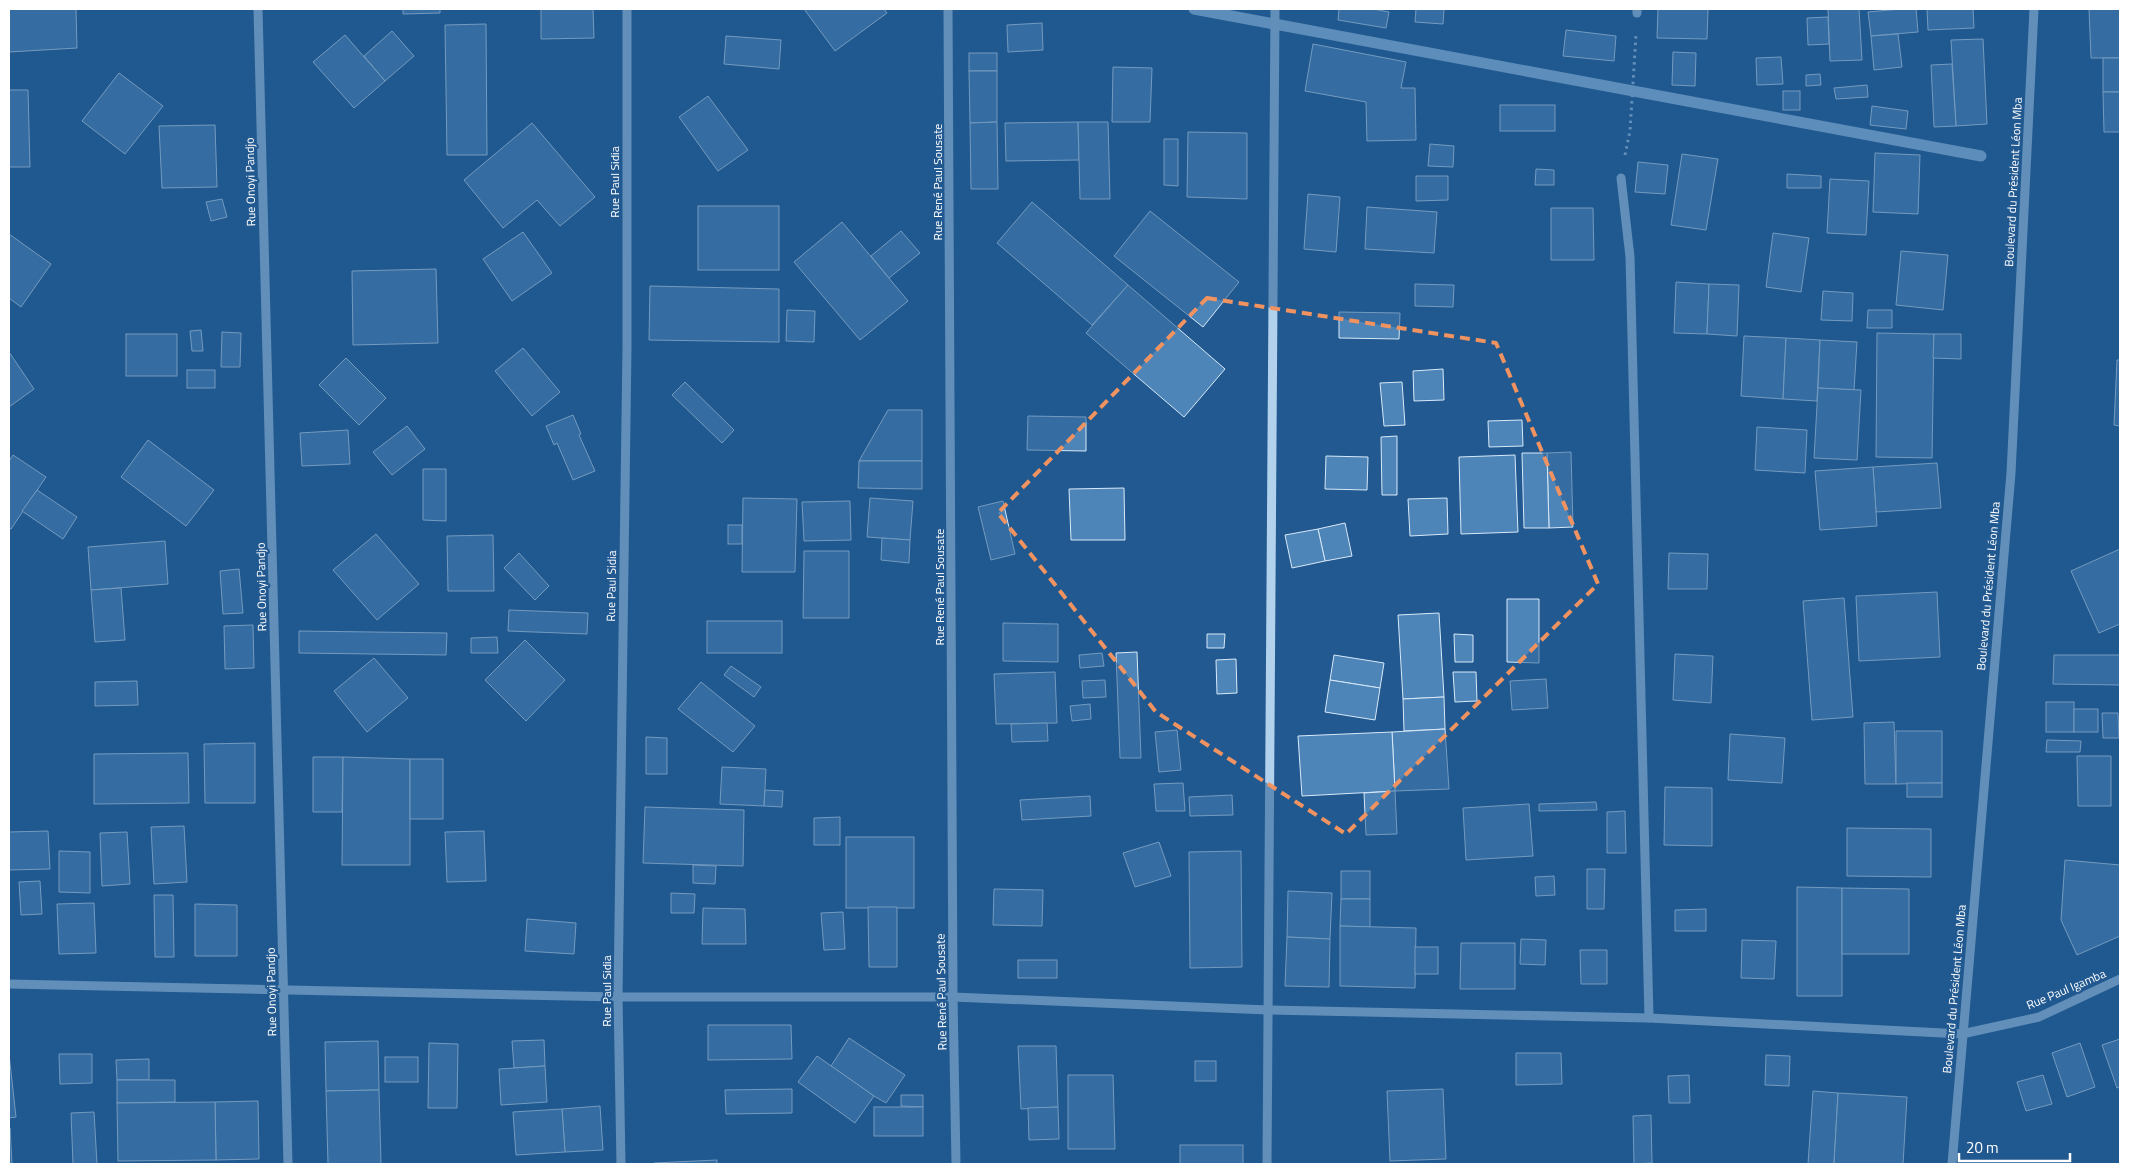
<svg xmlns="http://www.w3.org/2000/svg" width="2129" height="1173" viewBox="0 0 2129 1173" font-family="'Titillium Web',sans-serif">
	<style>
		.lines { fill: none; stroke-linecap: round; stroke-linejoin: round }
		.stream { stroke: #a6ccee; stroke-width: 11 }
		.building { fill: #4e85b8; stroke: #d8e9f9 }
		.path { stroke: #b2d1ec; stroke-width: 3; stroke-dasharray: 2.5 4; stroke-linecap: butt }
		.minor { stroke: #b2d1ec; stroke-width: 9 }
		.marked { fill: none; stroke: #f09361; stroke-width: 4; stroke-dasharray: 10 6; stroke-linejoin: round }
		.labels { text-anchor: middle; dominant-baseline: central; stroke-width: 4.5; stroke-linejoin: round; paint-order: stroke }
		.street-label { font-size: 12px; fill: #fff; stroke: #215990 }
	</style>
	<rect width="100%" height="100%" fill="#215990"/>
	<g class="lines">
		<polyline class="stream" points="1194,9 1981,156"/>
	</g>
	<g class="building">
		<polygon points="9,9 76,9 77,48 9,52"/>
		<polygon points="403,9 440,9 440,13 403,14"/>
		<polygon points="541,9 593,9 594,38 541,39"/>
		<polygon points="804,9 884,9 887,13 835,51"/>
		<polygon points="1339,9 1373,9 1389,12 1386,28 1338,20"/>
		<polygon points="1416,9 1444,9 1443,24 1415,22"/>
		<polygon points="1658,9 1708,9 1707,39 1657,38"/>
		<polygon points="1828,9 1859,9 1862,60 1830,61"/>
		<polygon points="1901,9 1916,9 1918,32 1871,36 1868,12"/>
		<polygon points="1927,9 1973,9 1974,28 1928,30"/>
		<polygon points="2089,9 2120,9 2120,58 2091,58"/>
		<polygon points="1828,17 1829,44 1808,45 1807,18"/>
		<polygon points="1042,23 1043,50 1008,52 1007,25"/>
		<polygon points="486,24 487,155 447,155 445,25"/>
		<polygon points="1566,30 1616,36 1614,61 1563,56"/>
		<polygon points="392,31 414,56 385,81 364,56"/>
		<polygon points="1898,34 1902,67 1874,70 1871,36"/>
		<polygon points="345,35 385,81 354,108 313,62"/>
		<polygon points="726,36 781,40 779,69 724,64"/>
		<polygon points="1983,39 1987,124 1956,126 1951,40"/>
		<polygon points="1313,44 1406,62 1401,88 1415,88 1416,140 1367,141 1366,102 1305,91"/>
		<polygon points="1673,52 1696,53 1695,86 1672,85"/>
		<rect x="969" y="53" width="28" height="18"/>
		<polygon points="1781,57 1783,84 1757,85 1756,58"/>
		<rect x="2103" y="58" width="17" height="34"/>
		<polygon points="1952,64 1956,126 1934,127 1931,65"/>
		<polygon points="1113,67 1152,68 1150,122 1112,122"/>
		<polygon points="969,71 997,71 997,122 970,123"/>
		<polygon points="119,73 163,106 125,154 82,121"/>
		<polygon points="1820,74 1821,85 1806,86 1806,75"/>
		<polygon points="1867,85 1868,97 1836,99 1834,88"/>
		<polygon points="9,90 28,90 30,167 9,167"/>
		<rect x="1783" y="91" width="17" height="19"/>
		<polygon points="2103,92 2120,92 2120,132 2104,132"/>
		<polygon points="708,96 748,150 718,171 679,117"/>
		<rect x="1500" y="105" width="55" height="26"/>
		<polygon points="1872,106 1908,111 1906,129 1870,125"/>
		<polygon points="997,122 998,189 971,189 970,123"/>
		<polygon points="1078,122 1079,160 1006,161 1005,123"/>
		<polygon points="1078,122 1108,122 1110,199 1080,199"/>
		<polygon points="532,123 595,197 560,226 537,200 503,228 464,180"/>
		<polygon points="215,125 217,187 162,188 159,126"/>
		<polygon points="1188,132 1247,133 1247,199 1187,197"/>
		<polygon points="1164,139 1178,139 1178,186 1164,185"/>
		<polygon points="1430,144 1454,146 1453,167 1428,166"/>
		<polygon points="1875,153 1920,155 1918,214 1873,212"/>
		<polygon points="1682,154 1718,159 1706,230 1671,225"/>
		<polygon points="1638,162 1668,165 1665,194 1635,192"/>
		<polygon points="1536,169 1554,170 1554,185 1535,185"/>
		<polygon points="1787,174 1821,176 1821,188 1787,188"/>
		<polygon points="1416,176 1448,176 1448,200 1416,201"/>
		<polygon points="1830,179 1869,181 1866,235 1827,233"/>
		<polygon points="1308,194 1340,197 1336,252 1304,249"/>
		<polygon points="222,199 227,217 211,221 206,202"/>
		<polygon points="1032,202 1128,285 1092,325 997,243"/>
		<rect x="698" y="206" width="81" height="64"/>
		<polygon points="1367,207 1437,212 1434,253 1365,249"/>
		<polygon points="1551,208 1593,208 1594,260 1551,260"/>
		<polygon points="1150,211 1239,282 1203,327 1114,256"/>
		<polygon points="842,222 908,301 860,340 794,262"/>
		<polygon points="901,231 920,253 889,278 871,256"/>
		<polygon points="523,232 552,273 512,301 483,259"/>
		<polygon points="1773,233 1809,238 1801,292 1766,287"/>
		<polygon points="9,234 51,264 21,307 9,298"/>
		<polygon points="1901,251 1948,255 1943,310 1896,305"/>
		<polygon points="436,269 438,343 353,345 352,271"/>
		<polygon points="1676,282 1709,284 1707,334 1674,333"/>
		<polygon points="1415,284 1454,285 1453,307 1415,306"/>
		<polygon points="1709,284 1739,285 1737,336 1707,334"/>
		<polygon points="1128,285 1225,369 1184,417 1086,333"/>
		<polygon points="650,286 779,289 779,342 649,340"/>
		<polygon points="1823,291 1853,293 1852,321 1821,320"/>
		<polygon points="787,310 815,311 814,342 786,341"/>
		<polygon points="1868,310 1892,310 1892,328 1867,328"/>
		<polygon points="1339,312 1400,313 1399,339 1339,338"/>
		<polygon points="201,330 203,351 192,351 190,331"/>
		<polygon points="222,332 241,333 240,367 221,367"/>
		<polygon points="1877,333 1934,334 1932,458 1876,457"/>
		<rect x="126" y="334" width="51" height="42"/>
		<polygon points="1934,334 1961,334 1961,359 1933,358"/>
		<polygon points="1744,336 1786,338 1783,399 1741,396"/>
		<polygon points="1786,338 1820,340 1817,401 1783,399"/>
		<polygon points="1820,340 1857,342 1854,390 1818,388"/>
		<polygon points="523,348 560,392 532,416 495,371"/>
		<polygon points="9,352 34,389 9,407"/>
		<polygon points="346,358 386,398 359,425 319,385"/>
		<polygon points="2117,360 2120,360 2120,426 2114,425"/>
		<polygon points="1443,369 1444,400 1414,401 1413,371"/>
		<rect x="187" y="370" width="28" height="18"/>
		<polygon points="685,382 734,430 722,443 672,395"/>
		<polygon points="1402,382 1405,425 1384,426 1380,383"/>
		<polygon points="1818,388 1861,390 1857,460 1814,458"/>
		<polygon points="888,410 922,410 922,461 859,461"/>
		<polygon points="573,415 581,434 579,435 595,471 573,480 557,443 554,445 546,426"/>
		<polygon points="1028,416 1086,417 1086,451 1027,450"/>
		<polygon points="1522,420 1523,446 1489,447 1488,421"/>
		<polygon points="407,426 425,449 392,475 373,452"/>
		<polygon points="1757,427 1807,430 1805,473 1755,470"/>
		<polygon points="348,430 350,464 302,466 300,433"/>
		<polygon points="1397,436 1397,495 1382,495 1381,437"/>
		<polygon points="148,440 214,490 186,526 121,477"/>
		<polygon points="1571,452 1573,527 1549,528 1547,453"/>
		<polygon points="1522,453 1547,453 1549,528 1524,528"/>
		<polygon points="13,455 46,477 11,529 9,528 9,461"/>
		<polygon points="1515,455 1518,532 1461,534 1459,457"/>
		<polygon points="1326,456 1368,457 1367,490 1325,489"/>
		<polygon points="859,461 922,461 922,489 858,488"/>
		<polygon points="1937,463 1941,508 1876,512 1873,467"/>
		<polygon points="1873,467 1877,526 1820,530 1815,471"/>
		<polygon points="423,469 446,469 446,521 423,520"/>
		<polygon points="1124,488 1125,540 1071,540 1069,489"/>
		<polygon points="37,490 77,517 63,539 22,511"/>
		<polygon points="743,498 797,499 795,572 742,572"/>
		<polygon points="870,498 913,501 910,540 867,537"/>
		<polygon points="1447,498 1448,534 1410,536 1408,499"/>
		<polygon points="850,501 851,540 804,541 802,502"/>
		<polygon points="1003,501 1015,554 991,560 978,507"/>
		<polygon points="1345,523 1352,556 1325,561 1318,529"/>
		<rect x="728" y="525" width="14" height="19"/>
		<polygon points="1318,529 1325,561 1292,568 1285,535"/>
		<polygon points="376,534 419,584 377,620 333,570"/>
		<polygon points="493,535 494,591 448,591 447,536"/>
		<polygon points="882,538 910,540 909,563 881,560"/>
		<polygon points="165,541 168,584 91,590 88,547"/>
		<polygon points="2120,549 2120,624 2099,633 2071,571"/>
		<polygon points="804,551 849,551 849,618 803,618"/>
		<polygon points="519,553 549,586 535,600 504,568"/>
		<polygon points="1669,553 1708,554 1707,589 1668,589"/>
		<polygon points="239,569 243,613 223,614 220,571"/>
		<polygon points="121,588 125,640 95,642 91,590"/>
		<polygon points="1937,592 1940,657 1859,661 1856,596"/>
		<polygon points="1844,598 1853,717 1812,720 1803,601"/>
		<polygon points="1507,599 1539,599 1539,663 1507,662"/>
		<polygon points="509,610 588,613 587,634 508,631"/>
		<polygon points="1439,613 1444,697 1403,699 1398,615"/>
		<rect x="707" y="621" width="75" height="32"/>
		<polygon points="1003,623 1058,624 1058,662 1003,661"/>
		<polygon points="253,625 254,668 225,669 224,626"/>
		<polygon points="299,631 447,633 446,655 299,653"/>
		<polygon points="1207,634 1225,634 1224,648 1207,648"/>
		<polygon points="1454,634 1473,635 1473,662 1455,662"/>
		<polygon points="497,637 498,653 471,653 471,638"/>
		<polygon points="525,640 565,680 526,721 485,680"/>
		<polygon points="1137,652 1141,758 1120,758 1116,653"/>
		<polygon points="1102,653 1104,666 1080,668 1079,655"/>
		<polygon points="1675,654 1713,656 1711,703 1673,700"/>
		<polygon points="1334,655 1384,663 1380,688 1330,680"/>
		<polygon points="2054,655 2120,655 2120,685 2053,684"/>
		<polygon points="374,658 408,698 367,732 334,691"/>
		<polygon points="1236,659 1237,693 1217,694 1216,660"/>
		<polygon points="731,666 761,687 754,697 724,675"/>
		<polygon points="1055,672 1057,723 996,724 994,674"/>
		<polygon points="1453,672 1476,672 1477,701 1455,702"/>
		<polygon points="1546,679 1548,708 1512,710 1510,681"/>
		<polygon points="1105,680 1106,697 1083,698 1082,681"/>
		<polygon points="1330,680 1380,688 1375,720 1325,712"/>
		<polygon points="137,681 138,705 95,706 95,682"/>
		<polygon points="701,682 755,726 733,752 678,709"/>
		<polygon points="1444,697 1445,729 1404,731 1403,699"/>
		<rect x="2046" y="702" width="28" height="30"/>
		<polygon points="1090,704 1091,719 1072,721 1070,706"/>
		<rect x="2074" y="709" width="24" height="23"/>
		<polygon points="2102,713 2118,713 2119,738 2103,738"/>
		<polygon points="1894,722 1896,784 1865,784 1864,723"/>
		<polygon points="1047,723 1048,741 1012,742 1011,724"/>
		<polygon points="1445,729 1449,789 1395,791 1392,732"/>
		<polygon points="1177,730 1181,770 1159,772 1155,732"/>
		<polygon points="1896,731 1942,731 1942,783 1896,784"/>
		<polygon points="1392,732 1395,791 1302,796 1298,736"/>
		<polygon points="1730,734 1785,738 1782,783 1728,780"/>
		<polygon points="646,737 667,738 667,774 646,774"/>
		<polygon points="2047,740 2081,741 2080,752 2046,752"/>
		<polygon points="255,743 255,803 205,803 204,744"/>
		<polygon points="188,753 189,803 94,804 94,754"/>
		<polygon points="2077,756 2111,756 2111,806 2078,806"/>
		<polygon points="313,757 343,757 342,812 313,812"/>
		<polygon points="343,757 410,759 410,865 342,865"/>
		<rect x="410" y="759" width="33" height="60"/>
		<polygon points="722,767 766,769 764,806 720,804"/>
		<polygon points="1183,783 1185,811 1156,811 1154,784"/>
		<rect x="1907" y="783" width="35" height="14"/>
		<polygon points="1665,787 1712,788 1712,846 1664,845"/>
		<polygon points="765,790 783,791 782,807 764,806"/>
		<polygon points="1395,791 1397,834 1366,835 1364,793"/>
		<polygon points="1232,795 1233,815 1190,816 1189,797"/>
		<polygon points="1090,796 1091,816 1022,820 1020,800"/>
		<polygon points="1596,802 1597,810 1539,811 1539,804"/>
		<polygon points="1529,804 1533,856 1466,860 1463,808"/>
		<polygon points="645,807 744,810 743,866 643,863"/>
		<polygon points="1625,811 1626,853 1607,853 1607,812"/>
		<polygon points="840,817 840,845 814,845 814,818"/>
		<polygon points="184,826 187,882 154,884 151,827"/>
		<polygon points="1847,828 1931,829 1931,877 1847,876"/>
		<polygon points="48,831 50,869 9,870 9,832"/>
		<polygon points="484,831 486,881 447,882 445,832"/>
		<polygon points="127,832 130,884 102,886 100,833"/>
		<rect x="846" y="837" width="68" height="71"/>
		<polygon points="1159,842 1171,876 1135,887 1123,853"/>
		<polygon points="59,851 90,852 90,893 59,892"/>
		<polygon points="1241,851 1242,967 1190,968 1189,852"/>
		<polygon points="2065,860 2120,865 2120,936 2077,955 2061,920"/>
		<polygon points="693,865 716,866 715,884 693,883"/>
		<polygon points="1587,869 1605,869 1604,909 1587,909"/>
		<rect x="1341" y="871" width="29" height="28"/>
		<polygon points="1554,876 1555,895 1536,896 1535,877"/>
		<polygon points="40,881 42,914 21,915 19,882"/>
		<polygon points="1797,887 1842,888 1842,996 1797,996"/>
		<polygon points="1842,888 1909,889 1909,954 1842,954"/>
		<polygon points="994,889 1043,890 1042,926 993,925"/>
		<polygon points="1288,891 1332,893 1330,939 1287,937"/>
		<polygon points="671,893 695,894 694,913 671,913"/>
		<polygon points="154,895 173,895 174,957 155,957"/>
		<polygon points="1341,899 1370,899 1370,927 1340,926"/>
		<polygon points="94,903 96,953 59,954 57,904"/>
		<polygon points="195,904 237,905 237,956 195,956"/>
		<polygon points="868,907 897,907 897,967 869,967"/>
		<polygon points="703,908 745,909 746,944 702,944"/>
		<polygon points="1706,909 1706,931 1675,931 1675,910"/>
		<polygon points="843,912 845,949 824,950 821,913"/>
		<polygon points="527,919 576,923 574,954 525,951"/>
		<polygon points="1340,926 1416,928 1415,988 1340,986"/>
		<polygon points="1287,937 1330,939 1329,987 1285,986"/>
		<polygon points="1521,939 1546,940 1545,965 1520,964"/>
		<polygon points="1742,940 1776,941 1774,979 1741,978"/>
		<polygon points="1461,943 1515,943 1515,989 1460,989"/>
		<rect x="1415" y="947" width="23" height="27"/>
		<polygon points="1580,950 1607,950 1607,984 1581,984"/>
		<rect x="1018" y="960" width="39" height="18"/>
		<polygon points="708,1025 791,1025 792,1059 708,1060"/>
		<polygon points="849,1038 905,1075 886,1103 874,1096 831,1066"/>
		<polygon points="2120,1039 2120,1087 2117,1088 2102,1045"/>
		<polygon points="544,1040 545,1066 514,1068 512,1041"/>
		<polygon points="378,1041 379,1090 326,1091 325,1042"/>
		<polygon points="429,1043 458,1044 457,1108 428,1108"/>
		<polygon points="2080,1043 2095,1087 2067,1097 2052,1053"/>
		<polygon points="1018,1046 1056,1046 1058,1107 1021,1109"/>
		<polygon points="1516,1053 1561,1053 1562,1084 1516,1085"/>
		<polygon points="9,1054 16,1117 9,1118"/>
		<polygon points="59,1054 92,1054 92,1083 60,1084"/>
		<polygon points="1766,1055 1790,1056 1789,1086 1765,1085"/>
		<polygon points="817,1056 874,1096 855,1123 798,1082"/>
		<rect x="385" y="1057" width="33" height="25"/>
		<polygon points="149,1059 149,1080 117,1080 116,1060"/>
		<rect x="1195" y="1061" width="21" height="20"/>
		<polygon points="545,1066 547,1102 501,1105 499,1069"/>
		<polygon points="1068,1075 1113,1075 1115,1149 1068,1149"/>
		<polygon points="1689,1075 1690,1103 1669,1103 1668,1076"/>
		<polygon points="2043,1075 2052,1104 2026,1111 2017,1082"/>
		<polygon points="117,1080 175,1080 175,1102 117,1103"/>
		<polygon points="792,1089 792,1113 726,1114 725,1090"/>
		<polygon points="1443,1089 1446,1159 1390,1161 1387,1091"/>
		<polygon points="379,1090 381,1164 328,1164 326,1091"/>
		<polygon points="1813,1091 1838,1093 1834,1164 1808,1164"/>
		<polygon points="1838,1093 1907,1097 1903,1164 1834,1164"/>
		<polygon points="901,1095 923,1095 923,1107 901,1106"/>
		<polygon points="258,1101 259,1159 216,1160 215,1102"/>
		<polygon points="215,1102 216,1160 118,1161 117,1103"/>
		<polygon points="600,1106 603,1150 565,1152 562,1109"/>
		<rect x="874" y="1107" width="49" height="29"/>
		<polygon points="1058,1107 1059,1139 1029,1140 1028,1108"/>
		<polygon points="562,1109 565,1152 516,1155 513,1112"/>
		<polygon points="94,1112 97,1164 73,1164 71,1113"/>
		<polygon points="1651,1115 1652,1163 1634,1164 1633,1116"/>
		<polygon points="10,1128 12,1164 9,1164"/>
		<rect x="1180" y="1145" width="63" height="19"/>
		<polygon points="717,1160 717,1164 654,1164 654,1163"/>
	</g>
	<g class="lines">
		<polyline class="path" points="1625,155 1630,131 1636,35"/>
		<g class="minor">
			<polyline points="258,9 288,1164"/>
			<polyline points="948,9 953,997 956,1164"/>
			<polyline points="1637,9 1637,13"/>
			<polyline points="1621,178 1630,257 1649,1018"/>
			<polyline points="9,984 618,997 953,997 1268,1010 1649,1018 1962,1034 2039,1017 2120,979"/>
			<polyline points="621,1164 618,997 627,347 627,9"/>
			<polyline points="1267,1164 1275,9"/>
			<polyline points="1952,1164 2011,473 2034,9"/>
		</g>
	</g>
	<path d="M0 0H2129V1173H0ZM1207 298 1496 343 1598 584 1346 834 1156 712 998 513Z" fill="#215990" fill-opacity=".55" fill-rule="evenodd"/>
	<path class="marked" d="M1207 298 1496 343 1598 584 1346 834 1156 712 998 513Z"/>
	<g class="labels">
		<g class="street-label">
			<text transform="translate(250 182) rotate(-91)">Rue Onoyi Pandjo</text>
			<text transform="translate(614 182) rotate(-90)">Rue Paul Sidia</text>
			<text transform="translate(937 182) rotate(-90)">Rue René Paul Sousate</text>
			<text transform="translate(2013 182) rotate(-87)">Boulevard du Président Léon Mba</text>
			<text transform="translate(611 586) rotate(-89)">Rue Paul Sidia</text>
			<text transform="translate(1988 586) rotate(-85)">Boulevard du Président Léon Mba</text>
			<text transform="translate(261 587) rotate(-91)">Rue Onoyi Pandjo</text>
			<text transform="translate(939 587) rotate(-90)">Rue René Paul Sousate</text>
			<text transform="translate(1954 989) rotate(-85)">Boulevard du Président Léon Mba</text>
			<text transform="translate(2066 989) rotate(-23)">Rue Paul Igamba</text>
			<text transform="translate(606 991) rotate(-90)">Rue Paul Sidia</text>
			<text transform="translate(271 992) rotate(-91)">Rue Onoyi Pandjo</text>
			<text transform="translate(941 992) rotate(-91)">Rue René Paul Sousate</text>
		</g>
	</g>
	<rect width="2129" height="1173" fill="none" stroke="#ffffff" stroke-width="20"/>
	<path d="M1959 1153v8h111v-8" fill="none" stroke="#ffffff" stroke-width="2.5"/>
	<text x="1966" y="1153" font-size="15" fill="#ffffff" stroke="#215990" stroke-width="4" paint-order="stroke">20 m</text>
</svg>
